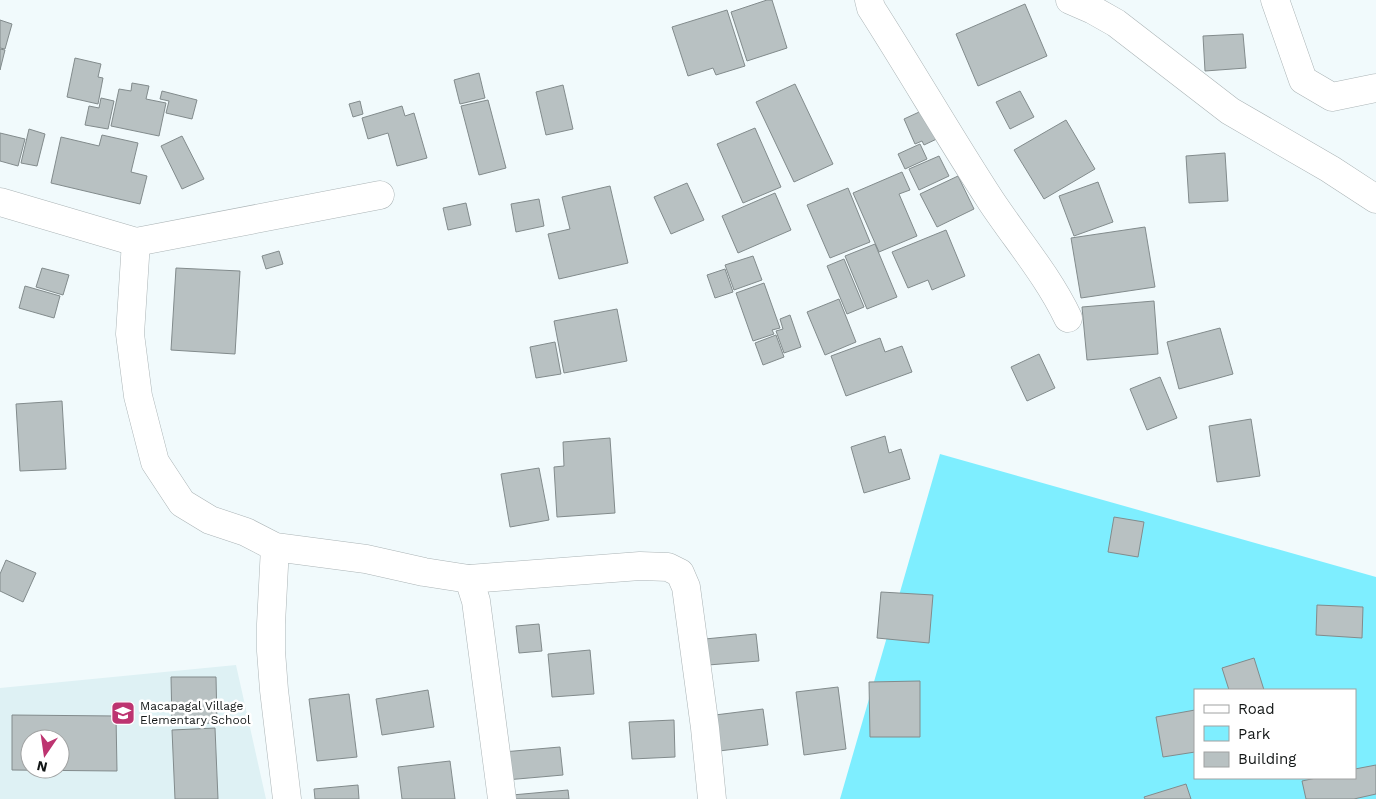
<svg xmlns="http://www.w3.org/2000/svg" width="1376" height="799" viewBox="0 0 1376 799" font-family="'Work Sans',sans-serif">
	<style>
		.built { fill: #def1f4; fill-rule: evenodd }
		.green { fill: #7eeeff; fill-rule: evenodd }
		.building { fill: #b8c1c2; stroke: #828b8c; fill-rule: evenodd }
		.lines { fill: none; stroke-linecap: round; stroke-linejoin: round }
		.street-casing { stroke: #abb4b6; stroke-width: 29 }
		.street { stroke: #fff; stroke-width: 28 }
		.labels { text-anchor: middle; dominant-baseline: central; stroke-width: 5; stroke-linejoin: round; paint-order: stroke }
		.poi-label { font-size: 12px; fill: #121616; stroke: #fff; text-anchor: start }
	</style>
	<rect width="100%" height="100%" fill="#f1fafc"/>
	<path class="built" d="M236 665 266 799H0V688ZM30 739H60V769H30Z"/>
	<path class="green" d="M940 454 1376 577V799H840ZM1195 690H1355V778H1195Z"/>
	<g class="building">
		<polygon points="767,0 772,0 787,48 747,61 731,12"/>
		<polygon points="1025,4 1047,56 978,86 956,34"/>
		<polygon points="727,10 745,66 716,75 713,68 688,76 672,27"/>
		<polygon points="0,20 12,24 5,49 0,48"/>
		<polygon points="1243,34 1246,68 1205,71 1203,36"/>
		<polygon points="0,49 5,50 0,70"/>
		<polygon points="75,58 101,64 98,77 103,78 98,104 67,97"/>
		<polygon points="479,73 485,98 460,104 454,80"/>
		<polygon points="132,83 149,86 146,99 166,103 159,136 111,126 119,89 131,91"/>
		<polygon points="795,84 833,164 794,182 756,102"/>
		<polygon points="563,85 573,129 546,135 536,92"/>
		<polygon points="162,91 197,100 192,119 166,113 169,101 160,99"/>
		<polygon points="1020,91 1034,117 1010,129 996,102"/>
		<polygon points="101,98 114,101 108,129 85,125 89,106 99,108"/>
		<polygon points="488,100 506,168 479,175 461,106"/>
		<polygon points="360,101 363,114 353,117 349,104"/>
		<polygon points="402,106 405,116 414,113 427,158 397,166 388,133 368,139 362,118"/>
		<polygon points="930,107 943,136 924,145 922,141 915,144 904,119"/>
		<polygon points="1066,120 1095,169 1044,199 1014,150"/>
		<polygon points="755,128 781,187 743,203 717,144"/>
		<polygon points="29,129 45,134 37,166 21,163"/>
		<polygon points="0,133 25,139 18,166 0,161"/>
		<polygon points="102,135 138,143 131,172 147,176 140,204 51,183 61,137 99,146"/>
		<polygon points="182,136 204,179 182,189 161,146"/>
		<polygon points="920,144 927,159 905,169 898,154"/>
		<polygon points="1225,153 1228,201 1189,203 1186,156"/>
		<polygon points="939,156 949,176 919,190 909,169"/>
		<polygon points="902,172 910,190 899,194 917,236 879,252 853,193"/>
		<polygon points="958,176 974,209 937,227 920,194"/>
		<polygon points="1098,182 1113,222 1074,236 1059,196"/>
		<polygon points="687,183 704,220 671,234 654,197"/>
		<polygon points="610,186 628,263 559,279 548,234 570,229 562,197"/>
		<polygon points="848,188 870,242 830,258 807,205"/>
		<polygon points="775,193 791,230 738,253 722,216"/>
		<polygon points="539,199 544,226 516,232 511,204"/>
		<polygon points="466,203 471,225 448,230 443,208"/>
		<polygon points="1145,227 1155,287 1081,298 1071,238"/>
		<polygon points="946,230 965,276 932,290 928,280 908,288 892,252"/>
		<polygon points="875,244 897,297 867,309 845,256"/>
		<polygon points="279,251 283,264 266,269 262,256"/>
		<polygon points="753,256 762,280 734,290 725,265"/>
		<polygon points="844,259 864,307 847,314 827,266"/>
		<polygon points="42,268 69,275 63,295 36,287"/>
		<polygon points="176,268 240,271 235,354 171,350"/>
		<polygon points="725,269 733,292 715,298 707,275"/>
		<polygon points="764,283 780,328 772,330 774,334 753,341 736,293"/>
		<polygon points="25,286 60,296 54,318 19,308"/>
		<polygon points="839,299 856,342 825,355 807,312"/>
		<polygon points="1154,301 1158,354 1087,360 1082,307"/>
		<polygon points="617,309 627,361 564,373 554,321"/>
		<polygon points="790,315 801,347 784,353 776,331 783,329 780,319"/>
		<polygon points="1220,328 1233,374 1179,389 1167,342"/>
		<polygon points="776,335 784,357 763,365 755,343"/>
		<polygon points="880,338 885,352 902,346 912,372 846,396 831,356"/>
		<polygon points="555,342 561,374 536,378 530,347"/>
		<polygon points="1039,354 1055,388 1027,401 1011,367"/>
		<polygon points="1160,377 1177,418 1147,430 1130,389"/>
		<polygon points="62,401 66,469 20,471 16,404"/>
		<polygon points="1251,419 1260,476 1217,482 1209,426"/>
		<polygon points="885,436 889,453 901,449 910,479 864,493 851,447"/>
		<polygon points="610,438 615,513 557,517 554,467 564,466 563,442"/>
		<polygon points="539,468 549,520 510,527 501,474"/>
		<polygon points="1114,517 1144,522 1138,557 1108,552"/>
		<polygon points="6,560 36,573 23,602 0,591 0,574"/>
		<polygon points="881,592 933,595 929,643 877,638"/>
		<polygon points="1317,605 1363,607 1362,638 1316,635"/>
		<polygon points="539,624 542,651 519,653 516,626"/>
		<polygon points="756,634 759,661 708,665 705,639"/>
		<polygon points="590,650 594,694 552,697 548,654"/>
		<polygon points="1254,658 1264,690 1229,690 1222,668"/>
		<polygon points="171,677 216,677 217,723 172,724"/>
		<polygon points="920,681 920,737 870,737 869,682"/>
		<polygon points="838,687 846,749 804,755 796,692"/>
		<polygon points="428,690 434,727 382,735 376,699"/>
		<polygon points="349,694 357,757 317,761 309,699"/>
		<polygon points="763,709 768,745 711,752 707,716"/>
		<polygon points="1195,710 1195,752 1163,757 1156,717"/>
		<path d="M12 715 116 716 117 771 12 770ZM30 739H60V769H30Z"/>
		<polygon points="674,720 675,757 632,759 629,722"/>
		<polygon points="215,728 218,799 175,799 172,730"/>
		<polygon points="560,747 563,775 506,780 503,752"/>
		<polygon points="450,761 455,799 402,799 398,767"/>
		<polygon points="1376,765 1376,794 1354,799 1306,799 1302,781 1316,778 1355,778 1355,769"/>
		<polygon points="1186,784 1191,799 1145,799 1144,797"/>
		<polygon points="358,785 359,799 315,799 314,789"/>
		<polygon points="568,790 569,799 512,799 512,795"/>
	</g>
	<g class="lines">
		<g class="street-casing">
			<g id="street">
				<path d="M869 0 871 8C912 72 950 138 991 201 1017 240 1048 276 1068 318"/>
				<polyline points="1070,0 1093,10 1116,23 1230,111 1330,169 1376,199"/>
				<polyline points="1275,0 1303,80 1332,97 1376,88"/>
				<polyline points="0,202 136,242 380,195"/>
				<polyline points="136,242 130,334 138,396 155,462 182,503 210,520 246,532 275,547 366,559 424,572 469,579 476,601 502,799"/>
				<polyline points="275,547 271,624 271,651 274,690 287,799"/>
				<polyline points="469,579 640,566 668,567 680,573 686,587 705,728 712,799"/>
			</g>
		</g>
		<use href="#street" class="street"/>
	</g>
	<defs>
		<g id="school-square" transform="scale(1.25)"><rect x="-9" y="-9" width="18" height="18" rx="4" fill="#bd3470" stroke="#fff"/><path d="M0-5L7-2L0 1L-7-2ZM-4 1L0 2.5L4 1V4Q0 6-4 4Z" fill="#fff"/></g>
	</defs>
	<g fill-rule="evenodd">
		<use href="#school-square" x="123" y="713"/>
	</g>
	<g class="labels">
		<g class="poi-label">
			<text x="140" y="706">Macapagal Village<tspan x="140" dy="14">Elementary School</tspan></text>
		</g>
	</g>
	<rect x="1194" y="689" width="162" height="90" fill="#ffffff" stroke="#a0a2a2"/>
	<rect x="1204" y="705" width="25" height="8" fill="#ffffff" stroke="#a0a2a2"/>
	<text x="1238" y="714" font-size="15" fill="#121616">Road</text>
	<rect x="1204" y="726" width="25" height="15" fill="#7eeeff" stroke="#a0a2a2"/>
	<text x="1238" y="739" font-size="15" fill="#121616">Park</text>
	<rect x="1204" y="752" width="25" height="15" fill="#b8c1c2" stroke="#a0a2a2"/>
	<text x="1238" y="764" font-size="15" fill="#121616">Building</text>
	<g transform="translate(45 754) rotate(193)"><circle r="24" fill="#ffffff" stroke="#a0a2a2"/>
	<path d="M0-4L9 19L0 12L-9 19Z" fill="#bd3470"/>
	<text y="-8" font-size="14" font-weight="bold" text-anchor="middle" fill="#121616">N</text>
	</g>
</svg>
